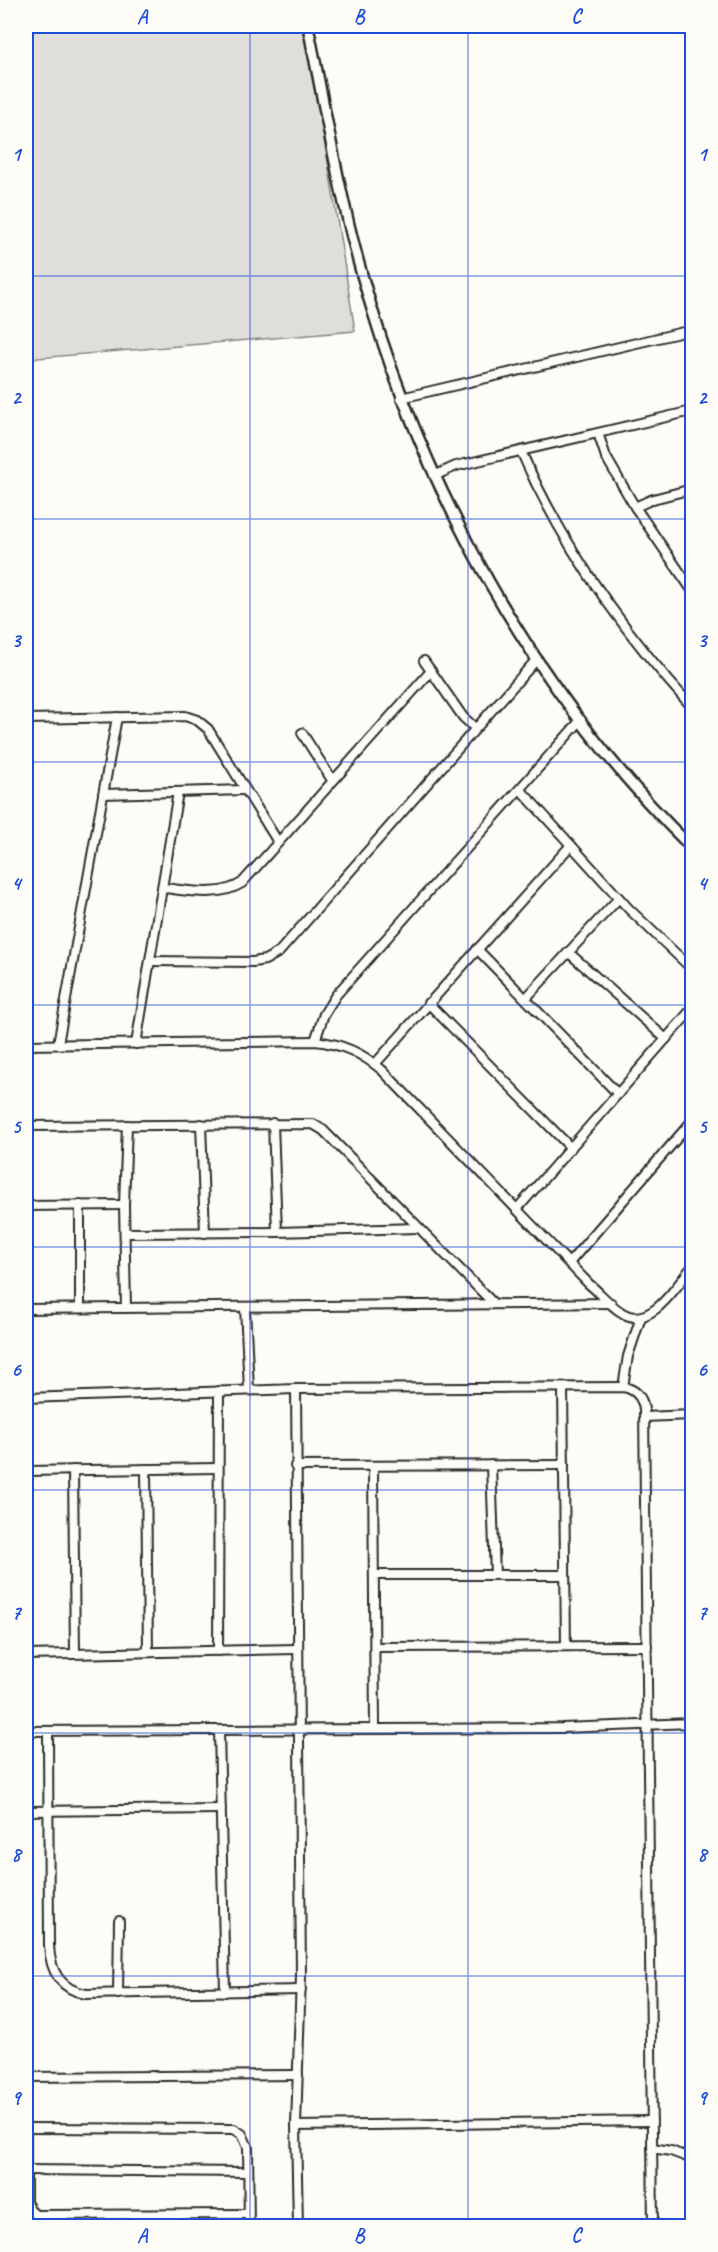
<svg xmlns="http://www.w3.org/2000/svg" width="718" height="2252" viewBox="0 0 718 2252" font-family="Caveat,sans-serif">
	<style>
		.green { fill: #dfdeda; stroke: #858482; stroke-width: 1.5 }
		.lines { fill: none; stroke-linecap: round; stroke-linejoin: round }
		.minor-casing { stroke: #2b2b2b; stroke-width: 12 }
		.tertiary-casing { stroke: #2b2b2b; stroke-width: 14 }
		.minor { stroke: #fdfcf7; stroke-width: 8 }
		.tertiary { stroke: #fdfcf7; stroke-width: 9 }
		.grid { fill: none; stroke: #1d4ed8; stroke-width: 1.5; stroke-opacity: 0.55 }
		.neatline { fill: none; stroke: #1d4ed8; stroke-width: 2 }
		.grid-label { font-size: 20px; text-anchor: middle; font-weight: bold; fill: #1d4ed8 }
	</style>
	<rect width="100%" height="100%" fill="#fdfcf7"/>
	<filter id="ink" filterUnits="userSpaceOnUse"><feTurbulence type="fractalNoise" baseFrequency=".0167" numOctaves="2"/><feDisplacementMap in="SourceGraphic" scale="12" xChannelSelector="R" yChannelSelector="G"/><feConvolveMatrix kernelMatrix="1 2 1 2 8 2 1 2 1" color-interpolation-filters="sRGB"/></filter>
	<g filter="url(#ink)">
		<polygon class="green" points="26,26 304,26 318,100 355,331 26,359"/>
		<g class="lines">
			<g class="minor-casing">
				<g id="minor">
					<polyline points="401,398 692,330"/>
					<polyline points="598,433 606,457 635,507 692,590"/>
					<path d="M521 451C562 546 623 631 692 707"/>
					<polyline points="434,476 456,466 692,411"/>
					<polyline points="635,507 653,499 692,489"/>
					<polyline points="424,661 463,717 475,728"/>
					<polyline points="26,719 185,716 197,720 208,729 278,842"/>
					<polyline points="302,733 332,780"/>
					<polyline points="520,789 629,909 692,969"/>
					<polyline points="103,794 245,790"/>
					<path d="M162 888C188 890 218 898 242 883L431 671"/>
					<polyline points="477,949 618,1094"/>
					<polyline points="568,952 666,1039"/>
					<polyline points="150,961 253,962 265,960 279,952 537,659"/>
					<polyline points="526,998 619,898"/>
					<polyline points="428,1003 571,1148"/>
					<polyline points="315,1041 324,1014 336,995 581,720"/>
					<polyline points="58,1044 117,717"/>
					<polyline points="136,1044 178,792"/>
					<path d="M26 1045 315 1041C342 1044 362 1053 382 1070L589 1284C600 1293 610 1305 621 1312 650 1332 676 1286 692 1267"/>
					<polyline points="375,1064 571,845"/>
					<polyline points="273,1123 277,1232"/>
					<polyline points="201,1124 205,1233"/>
					<polyline points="26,1126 313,1124 323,1130 494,1304"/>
					<polyline points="80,1205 80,1308"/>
					<polyline points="26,1206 124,1205"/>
					<polyline points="517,1209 692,1009"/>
					<polyline points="126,1233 277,1232 418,1228"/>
					<polyline points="569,1263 692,1121"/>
					<polyline points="245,1307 249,1390"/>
					<polyline points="126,1308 124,1205 127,1125"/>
					<polyline points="26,1309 611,1303"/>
					<polyline points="623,1387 628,1356 641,1317"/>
					<polyline points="563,1388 566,1646"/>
					<polyline points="296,1389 301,1976 296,2126 298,2226"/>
					<path d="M26 1398 296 1389 623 1387C635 1389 642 1396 644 1409L653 2226"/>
					<polyline points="644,1417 692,1415"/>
					<polyline points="491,1465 495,1575"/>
					<polyline points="295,1466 564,1465"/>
					<polyline points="373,1466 375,1729"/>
					<polyline points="146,1469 148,1652"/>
					<polyline points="73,1470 75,1654"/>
					<polyline points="26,1471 217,1468"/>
					<polyline points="374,1575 565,1575"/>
					<polyline points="375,1647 647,1646"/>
					<polyline points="218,1651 219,1391"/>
					<polyline points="26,1655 297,1649"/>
					<polyline points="26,1731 562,1728 692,1723"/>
					<path d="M48 1731 49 1945C50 1970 59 1989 86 1994L301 1990"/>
					<polyline points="219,1731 225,1992"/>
					<polyline points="26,1811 221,1809"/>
					<polyline points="118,1994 119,1921"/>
					<polyline points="26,2077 298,2075"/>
					<polyline points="296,2126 652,2121"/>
					<polyline points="26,2128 234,2129 242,2134 248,2147 249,2226"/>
					<polyline points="26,2128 26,2202 31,2211 36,2215 248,2214"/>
					<polyline points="652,2148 671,2151 692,2159"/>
					<polyline points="26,2170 248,2172"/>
				</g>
			</g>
			<g class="tertiary-casing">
				<path id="tertiary" d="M308 26C325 109 339 193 362 275 422 489 533 692 692 848"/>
			</g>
			<use href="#minor" class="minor"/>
			<use href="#tertiary" class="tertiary"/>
		</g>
	</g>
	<path class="grid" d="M250 26V2226M468 26V2226M26 276H692M26 519H692M26 762H692M26 1005H692M26 1247H692M26 1490H692M26 1733H692M26 1976H692"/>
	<rect width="718" height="2252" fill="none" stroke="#fdfcf7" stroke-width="66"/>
	<rect x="33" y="33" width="652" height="2186" class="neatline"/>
	<g class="grid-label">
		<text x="142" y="23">A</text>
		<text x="359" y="23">B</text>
		<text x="576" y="23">C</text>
		<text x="16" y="161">1</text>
		<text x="702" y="161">1</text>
		<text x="16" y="404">2</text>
		<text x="702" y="404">2</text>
		<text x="16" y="647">3</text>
		<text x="702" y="647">3</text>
		<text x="16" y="890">4</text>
		<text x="702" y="890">4</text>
		<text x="16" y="1133">5</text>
		<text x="702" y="1133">5</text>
		<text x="16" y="1376">6</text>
		<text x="702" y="1376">6</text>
		<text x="16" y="1619">7</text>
		<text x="702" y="1619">7</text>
		<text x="16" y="1861">8</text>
		<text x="702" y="1861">8</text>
		<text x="16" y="2104">9</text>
		<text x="702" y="2104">9</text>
		<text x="142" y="2242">A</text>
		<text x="359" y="2242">B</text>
		<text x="576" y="2242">C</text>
	</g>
</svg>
